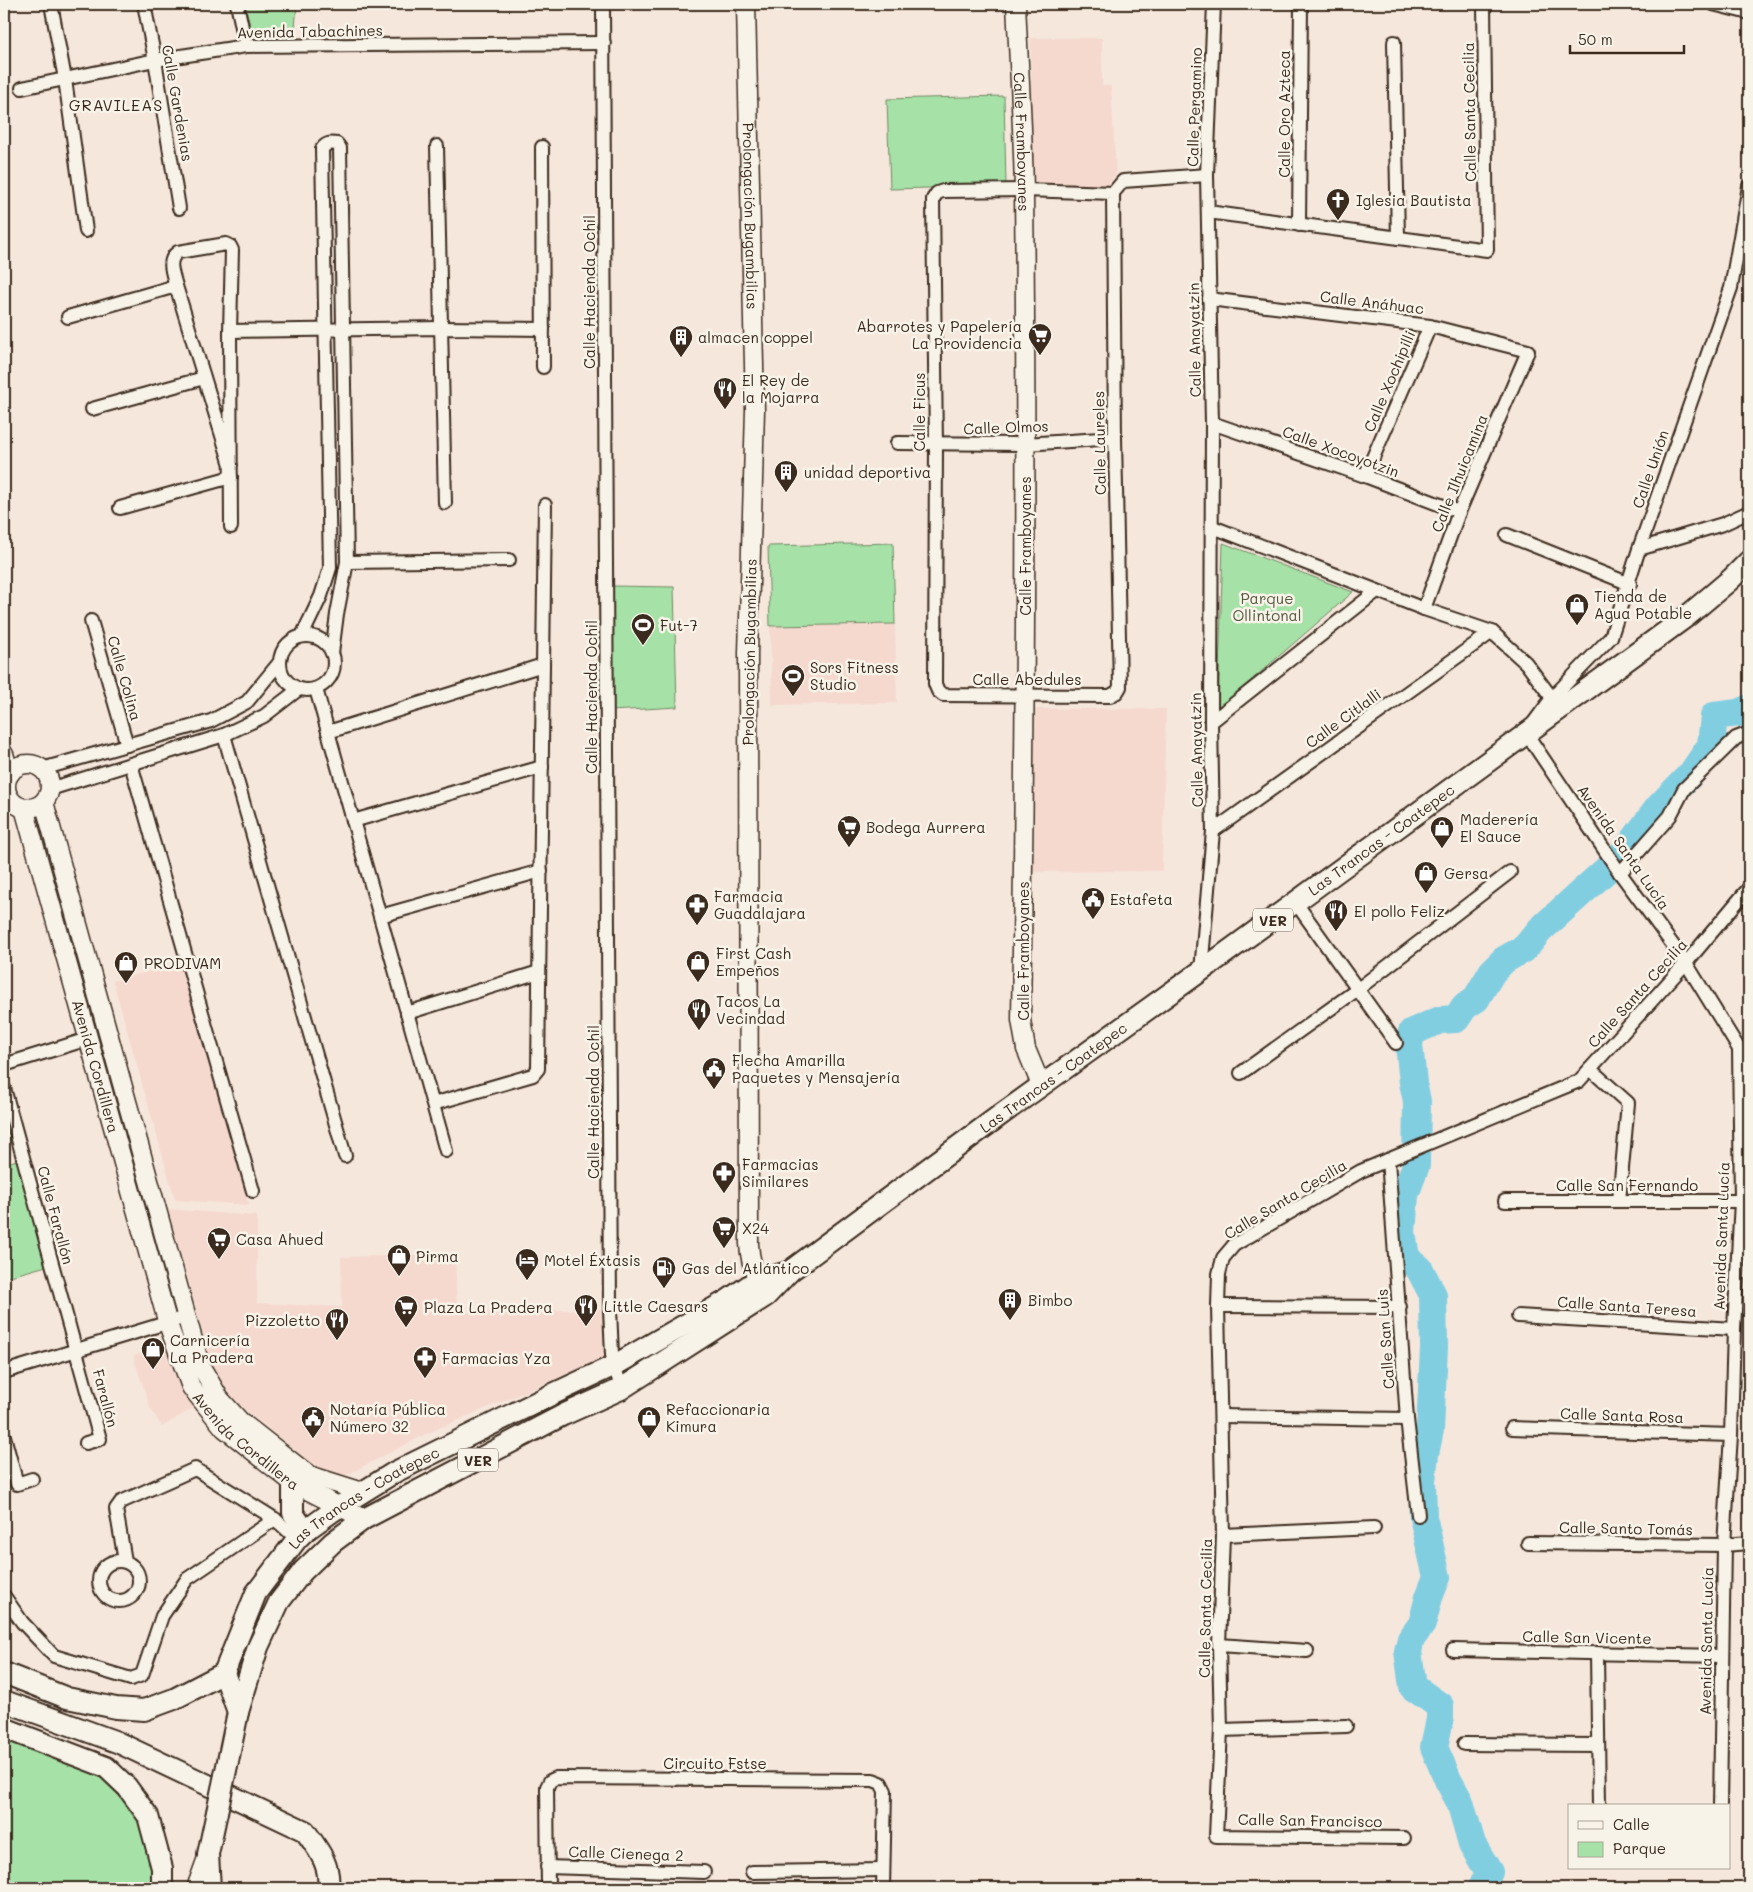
<svg xmlns="http://www.w3.org/2000/svg" width="1753" height="1892" viewBox="0 0 1753 1892" font-family="Mali,sans-serif">
	<style>
		.built { fill: #f5d9cf }
		.green { fill: #a6e2a7; stroke: #708662 }
		.lines { fill: none; stroke-linecap: round; stroke-linejoin: round }
		.river { stroke: #82cee1; stroke-width: 28 }
		.street-casing { stroke: #3b2a1e; stroke-width: 16 }
		.secondary-casing { stroke: #3b2a1e; stroke-width: 21 }
		.primary-casing { stroke: #3b2a1e; stroke-width: 24 }
		.street { stroke: #f7f3e8; stroke-width: 12 }
		.secondary { stroke: #f7f3e8; stroke-width: 18 }
		.primary { stroke: #f7f3e8; stroke-width: 20 }
		.primary-bridge-casing { stroke: #3b2a1e; stroke-width: 24; stroke-linecap: butt }
		.primary-bridge { stroke: #f7f3e8; stroke-width: 20 }
		.labels { text-anchor: middle; dominant-baseline: central; stroke-width: 5; stroke-linejoin: round; paint-order: stroke }
		.shield { fill: #f7f3e8; stroke: #73665b; stroke-width: 1 }
		.shield-label { font-size: 14px; font-weight: bold; fill: #3b2a1e }
		.street-label { font-size: 15px; fill: #3b2a1e; stroke: #f7f3e8 }
		.poi-label { font-size: 15px; fill: #3b2a1e; stroke: #f7f3e8; text-anchor: start }
		.park-label { font-size: 15px; fill: #565840; stroke: #f7f3e8 }
		.neighbourhood-label { font-size: 16px; letter-spacing: 1px; fill: #3b2a1e; stroke: #f7f3e8 }
	</style>
	<rect width="100%" height="100%" fill="#f6e7dd"/>
	<filter id="ink" filterUnits="userSpaceOnUse"><feTurbulence type="fractalNoise" baseFrequency=".02" numOctaves="2"/><feDisplacementMap in="SourceGraphic" scale="10" xChannelSelector="R" yChannelSelector="G"/><feConvolveMatrix kernelMatrix="1 2 1 2 8 2 1 2 1" color-interpolation-filters="sRGB"/></filter>
	<g filter="url(#ink)">
		<g class="built">
			<polygon points="1031,38 1102,38 1102,86 1111,86 1116,174 1105,189 1031,189"/>
			<polygon points="895,624 897,703 772,705 770,626"/>
			<polygon points="1029,709 1166,709 1162,871 1031,872"/>
			<polygon points="181,963 249,1205 175,1200 113,981"/>
			<polygon points="168,1209 257,1216 257,1303 342,1307 341,1257 455,1254 457,1312 610,1309 612,1355 428,1433 347,1475 322,1472 239,1405 226,1388 162,1427 150,1408 133,1356 156,1350 207,1349"/>
		</g>
		<g class="green">
			<polygon points="245,4 297,4 295,28 251,30"/>
			<polygon points="1004,96 1006,186 890,189 887,99"/>
			<polygon points="893,543 895,624 770,626 768,546"/>
			<polygon points="1223,543 1353,592 1218,709"/>
			<polygon points="612,586 674,587 677,707 611,711"/>
			<polygon points="17,1160 46,1266 4,1278 4,1164"/>
			<polygon points="4,1733 94,1772 141,1817 155,1866 154,1888 125,1888 121,1883 113,1888 4,1888"/>
		</g>
		<g class="lines">
			<polyline class="river" points="1482,1888 1489,1872 1472,1844 1460,1802 1448,1780 1434,1747 1440,1719 1440,1706 1413,1687 1408,1651 1411,1639 1422,1624 1429,1597 1437,1577 1423,1517 1422,1481 1425,1454 1430,1430 1434,1348 1433,1295 1419,1268 1406,1258 1402,1232 1405,1195 1416,1165 1417,1101 1413,1083 1409,1044 1412,1032 1440,1020 1456,1019 1465,1006 1476,999 1492,972 1504,960 1525,948 1540,930 1614,863 1632,843 1659,807 1692,773 1711,745 1714,716 1738,713 1749,708"/>
			<g class="street-casing">
				<g id="street">
					<polyline points="51,4 65,79 86,231"/>
					<polyline points="144,4 155,60 179,208"/>
					<polyline points="237,4 246,46"/>
					<polyline points="603,4 610,1309 612,1355 621,1389"/>
					<polyline points="1713,4 1749,13"/>
					<polyline points="1394,42 1398,238"/>
					<polyline points="22,88 155,60 246,46 604,43"/>
					<polyline points="437,146 445,503"/>
					<polyline points="542,147 543,367"/>
					<polygon points="1024,190 1113,193 1115,438 1120,687 1117,692 1110,696 943,695 938,691 935,684 936,445 933,199 937,193 943,191"/>
					<polyline points="1113,193 1123,181 1207,175"/>
					<polyline points="1208,212 1487,250 1484,5"/>
					<polyline points="1299,225 1301,4"/>
					<polyline points="1209,299 1430,326 1528,351 1459,512 1424,609"/>
					<polyline points="68,317 176,286"/>
					<polyline points="230,331 441,328 543,329"/>
					<polyline points="92,409 204,378"/>
					<polyline points="1212,423 1365,476 1459,512"/>
					<polyline points="897,443 1025,444 1115,438"/>
					<path d="M231 465 176 286C173 274 166 260 178 252L226 244 230 246 232 250 230 331 231 527"/>
					<polyline points="1365,476 1430,326"/>
					<polyline points="120,508 231,477"/>
					<polyline points="1213,527 1424,609 1492,632 1526,663 1552,698"/>
					<polyline points="1507,535 1630,584"/>
					<polyline points="1639,549 1723,524 1749,512"/>
					<polyline points="347,562 509,560"/>
					<polyline points="91,621 127,745"/>
					<path d="M302 636 321 596 330 568 322 149C326 143 330 143 337 144L340 148 347 562 337 614 332 653"/>
					<circle cx="307" cy="663" r="27"/>
					<polyline points="316,689 446,1151"/>
					<polyline points="1211,722 1377,591"/>
					<polyline points="328,732 543,665"/>
					<polyline points="224,735 345,1156"/>
					<polyline points="131,764 253,1191"/>
					<polyline points="42,769 211,721 247,702 279,663"/>
					<polyline points="4,788 6,788"/>
					<polyline points="50,789 224,735 264,716 299,689"/>
					<polyline points="353,821 542,767"/>
					<polyline points="1213,831 1492,632"/>
					<polyline points="1620,873 1670,816 1684,789 1736,738 1749,733"/>
					<polyline points="1296,903 1396,1043"/>
					<polyline points="380,916 541,871"/>
					<polyline points="1201,971 1213,831 1211,722 1212,423 1207,175 1214,4"/>
					<polyline points="407,1013 539,972"/>
					<polyline points="4,1065 88,1039"/>
					<polyline points="1590,1069 1628,1103 1619,1201"/>
					<polyline points="1241,1073 1358,989 1510,872"/>
					<polyline points="4,1088 100,1439 86,1443"/>
					<polyline points="433,1104 533,1075 538,1069 545,505"/>
					<polyline points="1388,1160 1407,1419 1418,1515"/>
					<polyline points="1505,1201 1747,1201"/>
					<polyline points="1218,1306 1400,1307"/>
					<polyline points="1518,1316 1734,1329"/>
					<polyline points="4,1372 186,1317"/>
					<polyline points="1221,1416 1407,1419"/>
					<polyline points="1512,1428 1731,1435"/>
					<polyline points="4,1436 17,1484 32,1479"/>
					<polyline points="1223,1535 1374,1528"/>
					<polyline points="1528,1543 1724,1545 1749,1543"/>
					<polyline points="125,1561 116,1509 121,1502 195,1469 275,1519 297,1539"/>
					<circle cx="119" cy="1581" r="20"/>
					<polyline points="4,1596 22,1622 54,1656 131,1679 142,1675 162,1616 187,1579 275,1519"/>
					<polyline points="1219,1645 1307,1651"/>
					<polyline points="1453,1650 1721,1656"/>
					<polyline points="1597,1653 1599,1806"/>
					<polyline points="1221,1730 1346,1726"/>
					<polyline points="1464,1744 1598,1745"/>
					<polyline points="1720,1806 1724,1545 1731,1435 1734,1329 1741,1201 1739,1049 1686,963 1620,873 1526,733 1552,698 1611,637 1639,549 1731,288 1749,186"/>
					<polyline points="1404,1838 1216,1836 1221,1730 1219,1645 1223,1535 1218,1306 1219,1274 1223,1258 1234,1245 1361,1171 1579,1081 1686,963 1749,888"/>
					<polyline points="547,1867 704,1872"/>
					<polyline points="752,1872 883,1870"/>
					<polyline points="548,1888 547,1787 550,1781 556,1778 873,1780 881,1783 885,1791 883,1888"/>
				</g>
			</g>
			<g class="secondary-casing">
				<g id="secondary">
					<path id="s1" d="M746 4 755 410 748 653 749 1244C750 1261 755 1277 764 1291"/>
					<path id="s2" d="M1016 4C1019 67 1023 130 1024 193 1027 468 1025 744 1021 1020L1026 1049 1041 1085"/>
					<polyline points="4,754 10,774"/>
					<circle cx="28" cy="786" r="22"/>
					<polyline points="44,802 200,1365 220,1399 240,1421 309,1475 363,1492"/>
					<path id="s3" d="M24 808 168 1324 191 1387 224 1428 293 1483 364 1519"/>
					<polyline points="196,1888 208,1855"/>
				</g>
			</g>
			<g class="primary-casing">
				<g id="primary">
					<polyline points="293,1483 293,1513 305,1531"/>
					<polyline points="4,1673 67,1698 116,1708 144,1710 174,1699 224,1673"/>
					<path d="M4 1701 117 1742 305 1831C318 1849 331 1865 328 1888"/>
					<path id="s4" d="M238 1712 224 1673 256 1593 297 1539 305 1531 340 1506 395 1472 553 1394 615 1365 728 1300 757 1280 789 1272"/>
					<polyline points="4,1728 106,1767 127,1787 148,1816 162,1868 162,1888"/>
					<path id="s5" d="M228 1761 238 1712 258 1647 279 1602 303 1571 333 1542 364 1519 563 1415 621 1389 766 1296 790 1271 999 1116 1201 971 1686 617 1731 579 1749 561"/>
					<polyline points="210,1888 208,1854 217,1812"/>
				</g>
			</g>
			<use href="#street" class="street"/>
			<use href="#secondary" class="secondary"/>
			<use href="#primary" class="primary"/>
			<g class="primary-bridge-casing">
				<polyline id="primary-bridge" points="217,1812 228,1761"/>
			</g>
			<use href="#primary-bridge" class="primary-bridge"/>
		</g>
	</g>
	<defs>
		<g id="church-pin" transform="scale(1.25)"><path d="M0 17L-7.5 6A9.5 9.5 0 1 1 7.5 6Z" fill="#3b2a1e" stroke="#f7f3e8"/><path d="M-1.2-6h2.4v3.5h3.3v2.4h-3.3V6h-2.4V-.1h-3.3v-2.4h3.3Z" fill="#fff"/></g>
		<g id="supermarket-pin" transform="scale(1.25)"><path d="M0 17L-7.5 6A9.5 9.5 0 1 1 7.5 6Z" fill="#3b2a1e" stroke="#f7f3e8"/><path d="M-6-5.5h2.5l.6 2H6L4.5 2H-2.5L-4.4-4H-6ZM-1.5 3.2a1.3 1.3 0 1 0 .1 0ZM3 3.2a1.3 1.3 0 1 0 .1 0Z" fill="#fff"/></g>
		<g id="building-pin" transform="scale(1.25)"><path d="M0 17L-7.5 6A9.5 9.5 0 1 1 7.5 6Z" fill="#3b2a1e" stroke="#f7f3e8"/><path d="M-4-6H4V6H1V3H-1V6H-4ZM-2.5-4.3h1.7v1.8h-1.7ZM.8-4.3h1.7v1.8H.8ZM-2.5-1h1.7V.8h-1.7ZM.8-1h1.7V.8H.8Z" fill="#fff"/></g>
		<g id="restaurant-pin" transform="scale(1.25)"><path d="M0 17L-7.5 6A9.5 9.5 0 1 1 7.5 6Z" fill="#3b2a1e" stroke="#f7f3e8"/><path d="M-5-6h1v4h1v-4h1v4h1v-4h1v5L-1.5 .5V6h-2V.5L-5-1ZM5-6V6H3V1.5H1.5Q1.5-4 5-6Z" fill="#fff"/></g>
		<g id="shop-pin" transform="scale(1.25)"><path d="M0 17L-7.5 6A9.5 9.5 0 1 1 7.5 6Z" fill="#3b2a1e" stroke="#f7f3e8"/><path d="M-5-2.5h2.3a2.7 3.5 0 0 1 5.4 0H5L5.5 6h-11ZM-1.5-2.5h3a1.5 2.3 0 0 0-3 0Z" fill="#fff"/></g>
		<g id="stadium-pin" transform="scale(1.25)"><path d="M0 17L-7.5 6A9.5 9.5 0 1 1 7.5 6Z" fill="#3b2a1e" stroke="#f7f3e8"/><path d="M0-5a6.5 5 0 1 0 0 10a6.5 5 0 1 0 0-10ZM-3.5-1.8h7v3.6h-7Z" fill="#fff"/></g>
		<g id="civic-pin" transform="scale(1.25)"><path d="M0 17L-7.5 6A9.5 9.5 0 1 1 7.5 6Z" fill="#3b2a1e" stroke="#f7f3e8"/><path d="M-.6-6.5H3V-4.5H.6V-3L4-1V1h2V6H-6V1h2V-1L-.6-3ZM-1.2 2.5V6h2.4V2.5Z" fill="#fff"/></g>
		<g id="pharmacy-pin" transform="scale(1.25)"><path d="M0 17L-7.5 6A9.5 9.5 0 1 1 7.5 6Z" fill="#3b2a1e" stroke="#f7f3e8"/><path d="M-2-6h4v4h4v4h-4v4h-4v-4h-4v-4h4Z" fill="#fff"/></g>
		<g id="hotel-pin" transform="scale(1.25)"><path d="M0 17L-7.5 6A9.5 9.5 0 1 1 7.5 6Z" fill="#3b2a1e" stroke="#f7f3e8"/><path d="M-6-4.5h1.5V1H6V5H4.5V3h-9V5H-6ZM-4 0a1.8 1.8 0 1 1 3.6 0ZM.5 0V-2.5h3Q6-2.5 6 0Z" fill="#fff"/></g>
		<g id="fuel-pin" transform="scale(1.25)"><path d="M0 17L-7.5 6A9.5 9.5 0 1 1 7.5 6Z" fill="#3b2a1e" stroke="#f7f3e8"/><path d="M-5.5-6h7V0h2V4h1.3V-2.5L3-4.5l.8-.8L6-3V5H2.5V1h-1V6h-7ZM-4.2-4.7v3.2H.2V-4.7Z" fill="#fff"/></g>
	</defs>
	<g fill-rule="evenodd">
		<use href="#church-pin" x="1338" y="200"/>
		<use href="#supermarket-pin" x="1040" y="335"/>
		<use href="#building-pin" x="681" y="337"/>
		<use href="#restaurant-pin" x="725" y="389"/>
		<use href="#building-pin" x="786" y="472"/>
		<use href="#shop-pin" x="1577" y="605"/>
		<use href="#stadium-pin" x="643" y="625"/>
		<use href="#stadium-pin" x="793" y="676"/>
		<use href="#supermarket-pin" x="849" y="827"/>
		<use href="#shop-pin" x="1442" y="828"/>
		<use href="#shop-pin" x="1426" y="873"/>
		<use href="#civic-pin" x="1093" y="899"/>
		<use href="#pharmacy-pin" x="697" y="905"/>
		<use href="#restaurant-pin" x="1336" y="911"/>
		<use href="#shop-pin" x="698" y="962"/>
		<use href="#shop-pin" x="126" y="963"/>
		<use href="#restaurant-pin" x="699" y="1010"/>
		<use href="#civic-pin" x="714" y="1069"/>
		<use href="#pharmacy-pin" x="724" y="1173"/>
		<use href="#supermarket-pin" x="724" y="1228"/>
		<use href="#supermarket-pin" x="219" y="1239"/>
		<use href="#shop-pin" x="399" y="1256"/>
		<use href="#hotel-pin" x="527" y="1260"/>
		<use href="#fuel-pin" x="664" y="1268"/>
		<use href="#building-pin" x="1010" y="1300"/>
		<use href="#restaurant-pin" x="586" y="1306"/>
		<use href="#supermarket-pin" x="406" y="1307"/>
		<use href="#restaurant-pin" x="337" y="1320"/>
		<use href="#shop-pin" x="153" y="1349"/>
		<use href="#pharmacy-pin" x="425" y="1358"/>
		<use href="#civic-pin" x="313" y="1418"/>
		<use href="#shop-pin" x="649" y="1418"/>
	</g>
	<g class="labels">
		<g class="shield">
			<rect x="1253" y="908.5" width="40" height="23" rx="4"/>
			<rect x="458" y="1448.5" width="40" height="23" rx="4"/>
		</g>
		<g class="shield-label">
			<text x="1273" y="920">VER</text>
			<text x="478" y="1460">VER</text>
		</g>
		<g class="street-label">
			<text transform="translate(310 31) rotate(-1)">Avenida Tabachines</text>
			<text transform="translate(178 103) rotate(80)">Calle Gardenias</text>
			<text transform="translate(1194 107) rotate(-88)">Calle Pergamino</text>
			<text transform="translate(1469 112) rotate(-91)">Calle Santa Cecilia</text>
			<text transform="translate(1284 114) rotate(-90)">Calle Oro Azteca</text>
			<text stroke="none"><textPath href="#s2" startOffset="138">Calle Framboyanes</textPath></text>
			<text stroke="none"><textPath href="#s1" startOffset="212">Prolongación Bugambilias</textPath></text>
			<text transform="translate(589 292) rotate(-90)">Calle Hacienda Ochil</text>
			<text transform="translate(1372 302) rotate(7)">Calle Anáhuac</text>
			<text transform="translate(1194 340) rotate(-91)">Calle Anayatzin</text>
			<text transform="translate(1389 381) rotate(-67)">Calle Xochipilli</text>
			<text transform="translate(919 412) rotate(-90)">Calle Ficus</text>
			<text transform="translate(1006 427) rotate(-2)">Calle Olmos</text>
			<text transform="translate(1099 443) rotate(-91)">Calle Laureles</text>
			<text transform="translate(1341 451) rotate(20)">Calle Xocoyotzin</text>
			<text transform="translate(1650 469) rotate(-71)">Calle Unión</text>
			<text transform="translate(1459 473) rotate(-68)">Calle Ilhuicamina</text>
			<text transform="translate(1025 546) rotate(-90)">Calle Framboyanes</text>
			<text transform="translate(749 652) rotate(-89)">Prolongación Bugambilias</text>
			<text transform="translate(125 678) rotate(74)">Calle Colina</text>
			<text x="1027" y="679">Calle Abedules</text>
			<text transform="translate(591 697) rotate(-90)">Calle Hacienda Ochil</text>
			<text transform="translate(1343 718) rotate(-36)">Calle Citlalli</text>
			<text transform="translate(1196 750) rotate(-91)">Calle Anayatzin</text>
			<text stroke="none"><textPath href="#s5" startOffset="1514">Las Trancas - Coatepec</textPath></text>
			<text transform="translate(1624 847) rotate(55)">Avenida Santa Lucía</text>
			<text transform="translate(1023 951) rotate(-90)">Calle Framboyanes</text>
			<text transform="translate(1637 993) rotate(-48)">Calle Santa Cecilia</text>
			<text stroke="none"><textPath href="#s3" startOffset="268">Avenida Cordillera</textPath></text>
			<text stroke="none"><textPath href="#s5" startOffset="1109">Las Trancas - Coatepec</textPath></text>
			<text transform="translate(593 1102) rotate(-90)">Calle Hacienda Ochil</text>
			<text x="1627" y="1185">Calle San Fernando</text>
			<text transform="translate(1285 1199) rotate(-31)">Calle Santa Cecilia</text>
			<text transform="translate(56 1215) rotate(75)">Calle Farallón</text>
			<text transform="translate(1721 1236) rotate(-88)">Avenida Santa Lucía</text>
			<text transform="translate(1627 1306) rotate(4)">Calle Santa Teresa</text>
			<text transform="translate(1385 1339) rotate(-94)">Calle San Luis</text>
			<text transform="translate(106 1398) rotate(75)">Farallón</text>
			<text transform="translate(1622 1415) rotate(2)">Calle Santa Rosa</text>
			<text stroke="none"><textPath href="#s3" startOffset="680">Avenida Cordillera</textPath></text>
			<text stroke="none"><textPath href="#s4" startOffset="274">Las Trancas - Coatepec</textPath></text>
			<text transform="translate(1626 1528) rotate(1)">Calle Santo Tomás</text>
			<text transform="translate(1205 1608) rotate(-89)">Calle Santa Cecilia</text>
			<text transform="translate(1587 1637) rotate(1)">Calle San Vicente</text>
			<text transform="translate(1706 1641) rotate(-89)">Avenida Santa Lucía</text>
			<text x="715" y="1763">Circuito Fstse</text>
			<text transform="translate(1310 1820) rotate(1)">Calle San Francisco</text>
			<text transform="translate(626 1853) rotate(2)">Calle Cienega 2</text>
		</g>
		<g class="poi-label">
			<text x="1356" y="200">Iglesia Bautista</text>
			<text x="1022" y="326" text-anchor="end">Abarrotes y Papelería<tspan x="1022" dy="17">La Providencia</tspan></text>
			<text x="698" y="337">almacen coppel</text>
			<text x="742" y="380">El Rey de<tspan x="742" dy="17">la Mojarra</tspan></text>
			<text x="804" y="472">unidad deportiva</text>
			<text x="1594" y="596">Tienda de<tspan x="1594" dy="17">Agua Potable</tspan></text>
			<text x="660" y="625">Fut-7</text>
			<text x="810" y="667">Sors Fitness<tspan x="810" dy="17">Studio</tspan></text>
			<text x="1460" y="819">Maderería<tspan x="1460" dy="17">El Sauce</tspan></text>
			<text x="866" y="827">Bodega Aurrera</text>
			<text x="1444" y="873">Gersa</text>
			<text x="714" y="896">Farmacia<tspan x="714" dy="17">Guadalajara</tspan></text>
			<text x="1110" y="899">Estafeta</text>
			<text x="1354" y="911">El pollo Feliz</text>
			<text x="716" y="953">First Cash<tspan x="716" dy="17">Empeños</tspan></text>
			<text x="144" y="963">PRODIVAM</text>
			<text x="716" y="1001">Tacos La<tspan x="716" dy="17">Vecindad</tspan></text>
			<text x="732" y="1060">Flecha Amarilla<tspan x="732" dy="17">Paquetes y Mensajería</tspan></text>
			<text x="742" y="1164">Farmacias<tspan x="742" dy="17">Similares</tspan></text>
			<text x="742" y="1228">X24</text>
			<text x="236" y="1239">Casa Ahued</text>
			<text x="416" y="1256">Pirma</text>
			<text x="544" y="1260">Motel Éxtasis</text>
			<text x="682" y="1268">Gas del Atlántico</text>
			<text x="1028" y="1300">Bimbo</text>
			<text x="604" y="1306">Little Caesars</text>
			<text x="424" y="1307">Plaza La Pradera</text>
			<text x="320" y="1320" text-anchor="end">Pizzoletto</text>
			<text x="170" y="1340">Carnicería<tspan x="170" dy="17">La Pradera</tspan></text>
			<text x="442" y="1358">Farmacias Yza</text>
			<text x="330" y="1409">Notaría Pública<tspan x="330" dy="17">Número 32</tspan></text>
			<text x="666" y="1409">Refaccionaria<tspan x="666" dy="17">Kimura</tspan></text>
		</g>
		<g class="park-label">
			<text x="1267" y="598">Parque<tspan x="1267" dy="17">Ollintonal</tspan></text>
		</g>
		<g class="neighbourhood-label">
			<text x="116" y="104">GRAVILEAS</text>
		</g>
	</g>
	<rect width="1753" height="1892" fill="none" stroke="#f7f3e8" stroke-width="20"/>
	<rect x="10" y="10" width="1733" height="1872" fill="none" stroke="#3b2a1e" stroke-width="2" filter="url(#ink)"/>
	<rect x="1568" y="1804" width="162" height="65" fill="#f7f3e8" stroke="#aca397"/>
	<rect x="1578" y="1821" width="25" height="8" fill="#f7f3e8" stroke="#aca397"/>
	<text x="1613" y="1830" font-size="15" fill="#3b2a1e">Calle</text>
	<rect x="1578" y="1842" width="25" height="15" fill="#a6e2a7" stroke="#aca397"/>
	<text x="1613" y="1854" font-size="15" fill="#3b2a1e">Parque</text>
	<path d="M1570 45v8h114v-8" fill="none" stroke="#3b2a1e" stroke-width="2.5"/>
	<text x="1578" y="45" font-size="15" fill="#3b2a1e" stroke="#f7f3e8" stroke-width="4" paint-order="stroke">50 m</text>
</svg>
